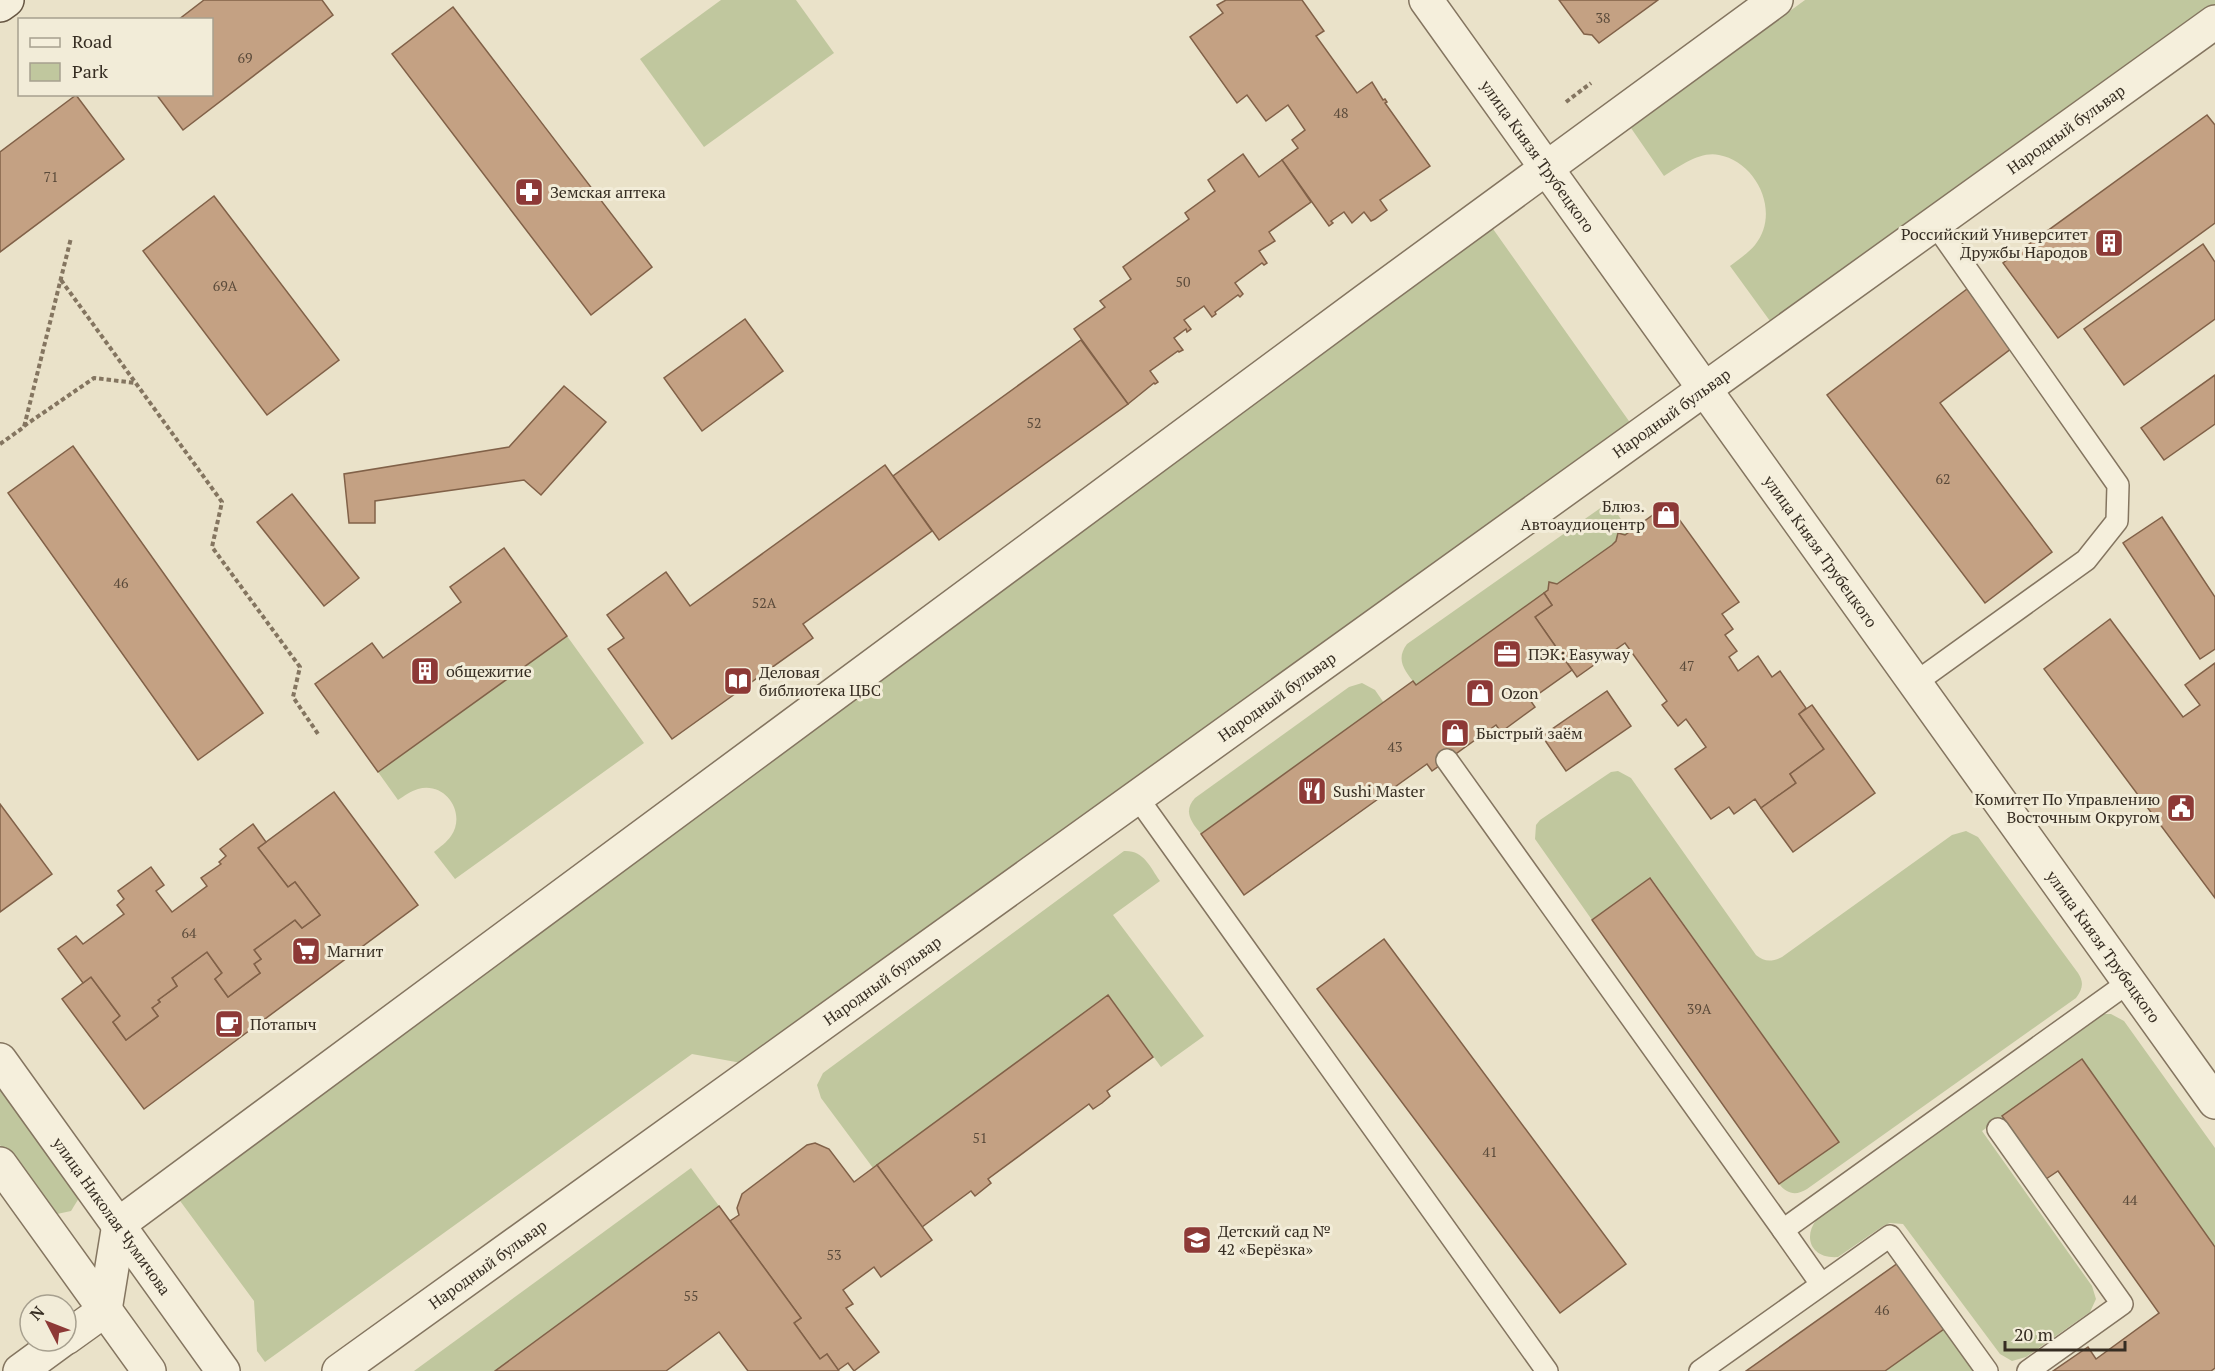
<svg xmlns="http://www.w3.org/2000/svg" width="2215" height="1371" viewBox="0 0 2215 1371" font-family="'PT Serif',serif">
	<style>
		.green { fill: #c0c79e }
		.building { fill: #c4a183; stroke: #816148; stroke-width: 1.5 }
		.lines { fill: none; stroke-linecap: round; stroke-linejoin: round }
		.service-casing { stroke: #847560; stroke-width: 24 }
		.minor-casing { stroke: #847560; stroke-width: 36 }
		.tertiary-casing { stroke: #847560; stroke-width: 36 }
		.secondary-casing { stroke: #665643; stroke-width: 36 }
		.path { stroke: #847560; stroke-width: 4; stroke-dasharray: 4.5 3; stroke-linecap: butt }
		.service { stroke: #f5efdc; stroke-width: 21 }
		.minor { stroke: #f5efdc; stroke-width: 33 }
		.tertiary { stroke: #f5efdc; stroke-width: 33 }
		.secondary { stroke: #f5efdc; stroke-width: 33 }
		.labels { text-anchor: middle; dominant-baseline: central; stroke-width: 6; stroke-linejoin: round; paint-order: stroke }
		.number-label { font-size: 14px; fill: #5a4a3a }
		.street-label { font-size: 16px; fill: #362d22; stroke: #f2ecd8 }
		.poi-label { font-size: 16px; fill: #362d22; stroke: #f2ecd8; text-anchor: start }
	</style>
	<rect width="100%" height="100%" fill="#eae2c9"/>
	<g class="green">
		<polygon points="721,0 796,0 834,53 704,147 640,59"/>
		<path d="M1805 0H2215V19L1778 332 1730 266C1738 260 1748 253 1755 245 1781 213 1757 162 1719 155 1700 151 1680 166 1664 176L1631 128Z"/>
		<polygon points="1486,219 1636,431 758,1066 692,1054 265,1362 257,1351 254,1301 172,1190"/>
		<path d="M1609 502 1630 532 1625 535 1618 534 1616 541 1612 545 1557 584 1550 582 1548 590 1544 593 1416 685C1405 671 1395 660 1407 644Z"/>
		<path d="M567 636 644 743 455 879 434 852C440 847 447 842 451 836 467 813 445 781 418 789 411 791 404 796 398 800L378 772Z"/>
		<path d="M1362 683 1375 690 1384 703 1201 834C1191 822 1183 811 1195 798L1349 687Z"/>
		<path d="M1618 771 1631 778 1756 955C1765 962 1771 962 1782 957L1952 835 1966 831 1978 837 2078 973C2084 982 2083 989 2076 998L1807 1189C1796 1196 1787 1194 1779 1184L1839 1142 1651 878 1592 920 1535 839 1536 825 1540 820 1605 776 1611 772Z"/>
		<path d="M1124 851C1144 850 1150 867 1160 881L1113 915 1204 1036 1161 1067 1109 996 873 1168 821 1098 817 1085 823 1073Z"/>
		<path d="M2104 1014H2111L2124 1021 2215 1148V1247L2082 1060 1982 1131 2092 1286 2096 1299 2090 1312 2026 1357 2012 1361 2000 1354 1903 1224 1890 1223 1883 1226 1838 1257C1812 1259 1802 1238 1817 1219Z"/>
		<polygon points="0,1080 78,1191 79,1198 71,1211 57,1214 44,1206 0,1145"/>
		<polygon points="691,1168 719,1206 495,1371 414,1371"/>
		<polygon points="1944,1329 1973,1371 1885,1371"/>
	</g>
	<g class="building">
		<polygon points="204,0 322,0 333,15 183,130 156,94 212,94 212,20 178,20"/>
		<polygon points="1226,0 1302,0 1324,31 1316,36 1357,93 1372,82 1383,100 1385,99 1387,102 1385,103 1430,166 1380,200 1387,210 1375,219 1371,221 1364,212 1352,223 1344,212 1331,221 1333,223 1329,226 1282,160 1298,148 1292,140 1305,130 1288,105 1266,121 1247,95 1237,103 1190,37 1223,13 1217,5"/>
		<polygon points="1559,0 1658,0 1599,43 1592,35 1584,34"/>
		<polygon points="453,7 652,267 591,315 392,54"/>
		<polygon points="76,95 124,159 0,252 0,152"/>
		<polygon points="2207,115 2215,125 2215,223 2058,338 2003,263"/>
		<polygon points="1243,154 1259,177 1282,160 1311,202 1269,232 1275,241 1259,251 1267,263 1264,265 1262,263 1235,283 1243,294 1240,297 1238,295 1215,312 1216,314 1212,317 1204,306 1184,320 1191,329 1187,332 1186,329 1174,338 1183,350 1179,352 1178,351 1150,371 1158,382 1155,384 1154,383 1128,404 1074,329 1105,307 1100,301 1131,279 1123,267 1189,219 1185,213 1215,191 1208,180"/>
		<polygon points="214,196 339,360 267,415 143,251"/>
		<polygon points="2203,244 2215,262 2215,319 2124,385 2084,329"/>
		<polygon points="1967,289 2012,348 1940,403 2052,552 1985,603 1827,395"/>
		<polygon points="745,319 783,371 702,431 664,378"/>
		<polygon points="1081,340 1128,404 939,540 893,476"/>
		<polygon points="2215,375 2215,424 2164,460 2141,428"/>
		<polygon points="564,386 606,422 541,495 524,480 375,501 375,523 349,523 344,474 509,447"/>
		<polygon points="73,446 263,713 198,760 8,493"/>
		<polygon points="885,465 932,531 803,624 813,638 672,739 608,649 624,638 607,615 666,572 690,606"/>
		<polygon points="292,494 359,578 324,606 257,522"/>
		<polygon points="1668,504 1739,602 1722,614 1733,629 1725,635 1737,651 1729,657 1738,671 1758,656 1772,677 1780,671 1806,708 1799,714 1824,749 1790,774 1796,783 1761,808 1755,799 1734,814 1729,807 1711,819 1675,769 1706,747 1686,719 1678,726 1662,705 1667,701 1625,643 1577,677 1535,617 1552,605 1544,593 1548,590 1549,582 1557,584 1612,545 1616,541 1618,533 1625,535"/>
		<polygon points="2162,517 2215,597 2215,649 2200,659 2123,543"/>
		<polygon points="504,548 567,636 378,772 315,684 372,643 383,658 461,602 450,587"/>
		<polygon points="1544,593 1552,605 1535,617 1572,670 1530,700 1535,707 1501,732 1496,725 1432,771 1427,764 1244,895 1201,834 1413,681 1416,685"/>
		<polygon points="2110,619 2183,717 2200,705 2185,685 2215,663 2215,898 2044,669"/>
		<polygon points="1607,691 1631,726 1566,771 1542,736"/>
		<polygon points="1812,705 1875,793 1793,852 1761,808 1796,783 1790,774 1824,749 1799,714"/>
		<polygon points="334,792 418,905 144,1109 62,999 91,977 120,1016 113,1022 126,1040 158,1016 152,1008 160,1002 158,1000 177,986 172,978 207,952 222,973 215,979 228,997 260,973 254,964 261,959 254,950 295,920 302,928 320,915 295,882 288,887 258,848"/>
		<polygon points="0,804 52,874 0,912"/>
		<polygon points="253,824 266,842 258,848 288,887 295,882 320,915 302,928 295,920 254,950 261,959 254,964 260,973 228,997 215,979 222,973 207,952 172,978 177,986 158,1000 160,1002 152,1008 158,1016 126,1040 113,1022 120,1016 91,977 83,983 58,949 76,936 83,944 124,914 117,905 124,899 118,891 151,867 164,885 156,891 172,912 207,886 201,878 221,864 219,862 226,856 220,849"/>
		<polygon points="1650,878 1839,1142 1779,1184 1592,920"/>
		<polygon points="1384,939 1626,1264 1560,1313 1317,989"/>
		<polygon points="1108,995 1153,1057 1107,1091 1110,1096 1102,1103 1093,1109 1089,1104 988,1179 991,1183 975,1196 971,1191 922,1227 877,1165"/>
		<polygon points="2082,1059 2215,1247 2215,1368 2211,1371 2053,1371 2088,1347 2096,1359 2159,1313 2058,1171 2046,1179 2002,1116"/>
		<polygon points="815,1143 829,1149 854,1182 877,1165 932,1240 881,1277 874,1267 843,1290 853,1304 846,1308 879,1352 854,1371 848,1363 838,1370 827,1354 820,1359 794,1323 801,1318 730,1221 739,1215 737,1208 742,1194 807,1145"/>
		<polygon points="719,1206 801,1318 794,1323 820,1359 827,1354 839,1371 748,1371 719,1332 666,1371 495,1371"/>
		<polygon points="1898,1263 1944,1329 1885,1371 1746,1371"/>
	</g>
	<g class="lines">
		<g class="service-casing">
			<g id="service">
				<polyline points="1915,683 2086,560 2117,521 2118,485 1935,224"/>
				<polyline points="1447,760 1783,1230 2129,982"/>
				<polyline points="1137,797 1547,1371"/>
				<polyline points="1998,1129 2122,1304 2028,1371"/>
				<polyline points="1783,1230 1821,1284"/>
				<polyline points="1700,1371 1890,1236 1987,1371"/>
			</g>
		</g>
		<g class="minor-casing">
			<g id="minor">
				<polyline points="66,1338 105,1310 119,1224 1365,301 1776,0"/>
				<polyline points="20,1371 61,1341"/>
				<path id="s1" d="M339 1371 2215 22"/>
			</g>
		</g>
		<g class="tertiary-casing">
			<g id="tertiary">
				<path id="s2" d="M1426 0 2215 1102"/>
				<path id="s3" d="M0 1060 223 1371"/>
				<polyline points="0,1164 149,1371"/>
			</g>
		</g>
		<g class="secondary-casing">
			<polyline id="secondary" points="0,5 7,0"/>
		</g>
		<g class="path">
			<polyline points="1566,102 1591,83"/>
			<polyline points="61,280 222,502 212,547 300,667 293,697 318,734"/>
			<polyline points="24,426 94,378 136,383"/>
			<polyline points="0,444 24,427 71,238"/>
		</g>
		<use href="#service" class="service"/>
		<use href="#minor" class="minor"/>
		<use href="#tertiary" class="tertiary"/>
		<use href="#secondary" class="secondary"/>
	</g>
	<defs>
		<g id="pharmacy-square" transform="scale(1.5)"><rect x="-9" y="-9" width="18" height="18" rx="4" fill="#8d3936" stroke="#f2ecd8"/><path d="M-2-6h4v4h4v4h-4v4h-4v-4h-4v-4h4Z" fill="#fff"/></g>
		<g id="building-square" transform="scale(1.5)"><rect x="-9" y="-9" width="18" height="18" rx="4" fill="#8d3936" stroke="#f2ecd8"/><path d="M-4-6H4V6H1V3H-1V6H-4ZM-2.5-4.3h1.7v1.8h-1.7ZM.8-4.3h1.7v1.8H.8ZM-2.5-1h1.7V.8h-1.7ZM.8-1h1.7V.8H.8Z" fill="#fff"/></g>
		<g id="shop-square" transform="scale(1.5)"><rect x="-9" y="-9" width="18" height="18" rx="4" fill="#8d3936" stroke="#f2ecd8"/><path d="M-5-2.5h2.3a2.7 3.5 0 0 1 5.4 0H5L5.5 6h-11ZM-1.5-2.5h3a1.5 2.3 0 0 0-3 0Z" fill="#fff"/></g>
		<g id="office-square" transform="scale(1.5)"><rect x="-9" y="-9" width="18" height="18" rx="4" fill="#8d3936" stroke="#f2ecd8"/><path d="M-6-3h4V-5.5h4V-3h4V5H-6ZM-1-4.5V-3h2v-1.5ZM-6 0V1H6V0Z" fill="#fff"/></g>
		<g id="library-square" transform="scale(1.5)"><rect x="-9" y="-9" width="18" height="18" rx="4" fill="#8d3936" stroke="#f2ecd8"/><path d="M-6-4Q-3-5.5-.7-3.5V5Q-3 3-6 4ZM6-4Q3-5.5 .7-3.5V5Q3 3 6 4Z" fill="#fff"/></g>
		<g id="restaurant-square" transform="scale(1.5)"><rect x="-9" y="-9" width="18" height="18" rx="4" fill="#8d3936" stroke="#f2ecd8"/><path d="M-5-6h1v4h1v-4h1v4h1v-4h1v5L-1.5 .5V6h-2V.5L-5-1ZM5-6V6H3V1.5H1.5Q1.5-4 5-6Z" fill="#fff"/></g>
		<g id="civic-square" transform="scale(1.5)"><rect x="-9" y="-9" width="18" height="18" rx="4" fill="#8d3936" stroke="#f2ecd8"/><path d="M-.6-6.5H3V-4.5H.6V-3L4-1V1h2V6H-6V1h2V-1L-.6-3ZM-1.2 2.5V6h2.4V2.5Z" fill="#fff"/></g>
		<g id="supermarket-square" transform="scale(1.5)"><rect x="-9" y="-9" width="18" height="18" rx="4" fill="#8d3936" stroke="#f2ecd8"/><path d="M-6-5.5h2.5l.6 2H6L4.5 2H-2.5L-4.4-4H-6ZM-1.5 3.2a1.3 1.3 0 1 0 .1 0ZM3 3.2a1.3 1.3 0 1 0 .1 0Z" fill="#fff"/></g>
		<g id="cafe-square" transform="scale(1.5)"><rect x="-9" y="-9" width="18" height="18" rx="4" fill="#8d3936" stroke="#f2ecd8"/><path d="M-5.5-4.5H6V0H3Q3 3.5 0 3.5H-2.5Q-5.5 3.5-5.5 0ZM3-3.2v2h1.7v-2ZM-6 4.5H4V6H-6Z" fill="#fff"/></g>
		<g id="school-square" transform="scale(1.5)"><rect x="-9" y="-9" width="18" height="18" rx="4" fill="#8d3936" stroke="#f2ecd8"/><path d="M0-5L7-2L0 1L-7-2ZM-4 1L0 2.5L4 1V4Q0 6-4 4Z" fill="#fff"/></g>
	</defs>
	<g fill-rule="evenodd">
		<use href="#pharmacy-square" x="529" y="192"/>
		<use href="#building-square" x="2109" y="243"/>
		<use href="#shop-square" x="1666" y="515"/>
		<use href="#office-square" x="1507" y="654"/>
		<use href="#building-square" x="425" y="671"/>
		<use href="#library-square" x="738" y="681"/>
		<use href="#shop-square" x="1480" y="693"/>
		<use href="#shop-square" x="1455" y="733"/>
		<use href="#restaurant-square" x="1312" y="791"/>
		<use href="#civic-square" x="2181" y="808"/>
		<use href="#supermarket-square" x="306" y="951"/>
		<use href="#cafe-square" x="229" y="1024"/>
		<use href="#school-square" x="1197" y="1240"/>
	</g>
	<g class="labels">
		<g class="number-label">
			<text x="1603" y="17">38</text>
			<text x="245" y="57">69</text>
			<text x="1341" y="112">48</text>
			<text x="51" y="176">71</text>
			<text x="1183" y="281">50</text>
			<text x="225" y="285">69А</text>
			<text x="1034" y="422">52</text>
			<text x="1943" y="478">62</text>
			<text x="121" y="582">46</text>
			<text x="764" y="602">52А</text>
			<text x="1687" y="665">47</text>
			<text x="1395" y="746">43</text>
			<text x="189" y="932">64</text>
			<text x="1699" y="1008">39А</text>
			<text x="980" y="1137">51</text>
			<text x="1490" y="1151">41</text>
			<text x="2130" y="1199">44</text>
			<text x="834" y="1254">53</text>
			<text x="691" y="1295">55</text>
			<text x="1882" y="1309">46</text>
		</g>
		<g class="street-label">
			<text stroke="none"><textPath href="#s1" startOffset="2127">Народный бульвар</textPath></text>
			<text stroke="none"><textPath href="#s2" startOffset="192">улица Князя Трубецкого</textPath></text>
			<text stroke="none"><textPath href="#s1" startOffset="1641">Народный бульвар</textPath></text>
			<text stroke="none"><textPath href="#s2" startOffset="678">улица Князя Трубецкого</textPath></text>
			<text stroke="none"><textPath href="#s1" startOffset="1155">Народный бульвар</textPath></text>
			<text stroke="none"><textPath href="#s2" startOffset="1164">улица Князя Трубецкого</textPath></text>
			<text stroke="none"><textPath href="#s1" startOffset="669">Народный бульвар</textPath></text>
			<text stroke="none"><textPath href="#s3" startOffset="192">улица Николая Чумичова</textPath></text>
			<text stroke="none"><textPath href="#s1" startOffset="183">Народный бульвар</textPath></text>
		</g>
		<g class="poi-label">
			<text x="550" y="192">Земская аптека</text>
			<text x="2088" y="234" text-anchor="end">Российский Университет<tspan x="2088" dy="18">Дружбы Народов</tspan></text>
			<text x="1645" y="506" text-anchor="end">Блюз.<tspan x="1645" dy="18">Автоаудиоцентр</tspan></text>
			<text x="1528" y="654">ПЭК: Easyway</text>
			<text x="446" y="671">общежитие</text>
			<text x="759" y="672">Деловая<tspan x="759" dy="18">библиотека ЦБС</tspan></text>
			<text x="1501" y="693">Ozon</text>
			<text x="1476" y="733">Быстрый заём</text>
			<text x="1333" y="791">Sushi Master</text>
			<text x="2160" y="799" text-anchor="end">Комитет По Управлению<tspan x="2160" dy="18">Восточным Округом</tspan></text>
			<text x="327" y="951">Магнит</text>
			<text x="250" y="1024">Потапыч</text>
			<text x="1218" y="1231">Детский сад №<tspan x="1218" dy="18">42 «Берёзка»</tspan></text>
		</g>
	</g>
	<rect x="18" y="18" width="195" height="78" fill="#f2ecd8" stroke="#a7a08f" stroke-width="1.5"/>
	<rect x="30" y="38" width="30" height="9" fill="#f5efdc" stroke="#a7a08f" stroke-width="1.5"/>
	<text x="72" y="48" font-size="18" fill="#362d22">Road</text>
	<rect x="30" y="63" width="30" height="18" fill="#c0c79e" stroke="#a7a08f" stroke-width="1.5"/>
	<text x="72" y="78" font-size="18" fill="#362d22">Park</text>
	<g transform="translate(48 1323) rotate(312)"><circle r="28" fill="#f2ecd8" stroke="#a7a08f" stroke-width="1.5"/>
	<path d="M0-4.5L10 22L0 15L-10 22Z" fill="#8d3936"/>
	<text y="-9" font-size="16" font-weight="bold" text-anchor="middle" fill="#362d22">N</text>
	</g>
	<path d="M2005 1341v9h120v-9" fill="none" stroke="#362d22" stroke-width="3"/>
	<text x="2014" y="1341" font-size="18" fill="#362d22" stroke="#f2ecd8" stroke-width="4.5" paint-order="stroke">20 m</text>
</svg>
